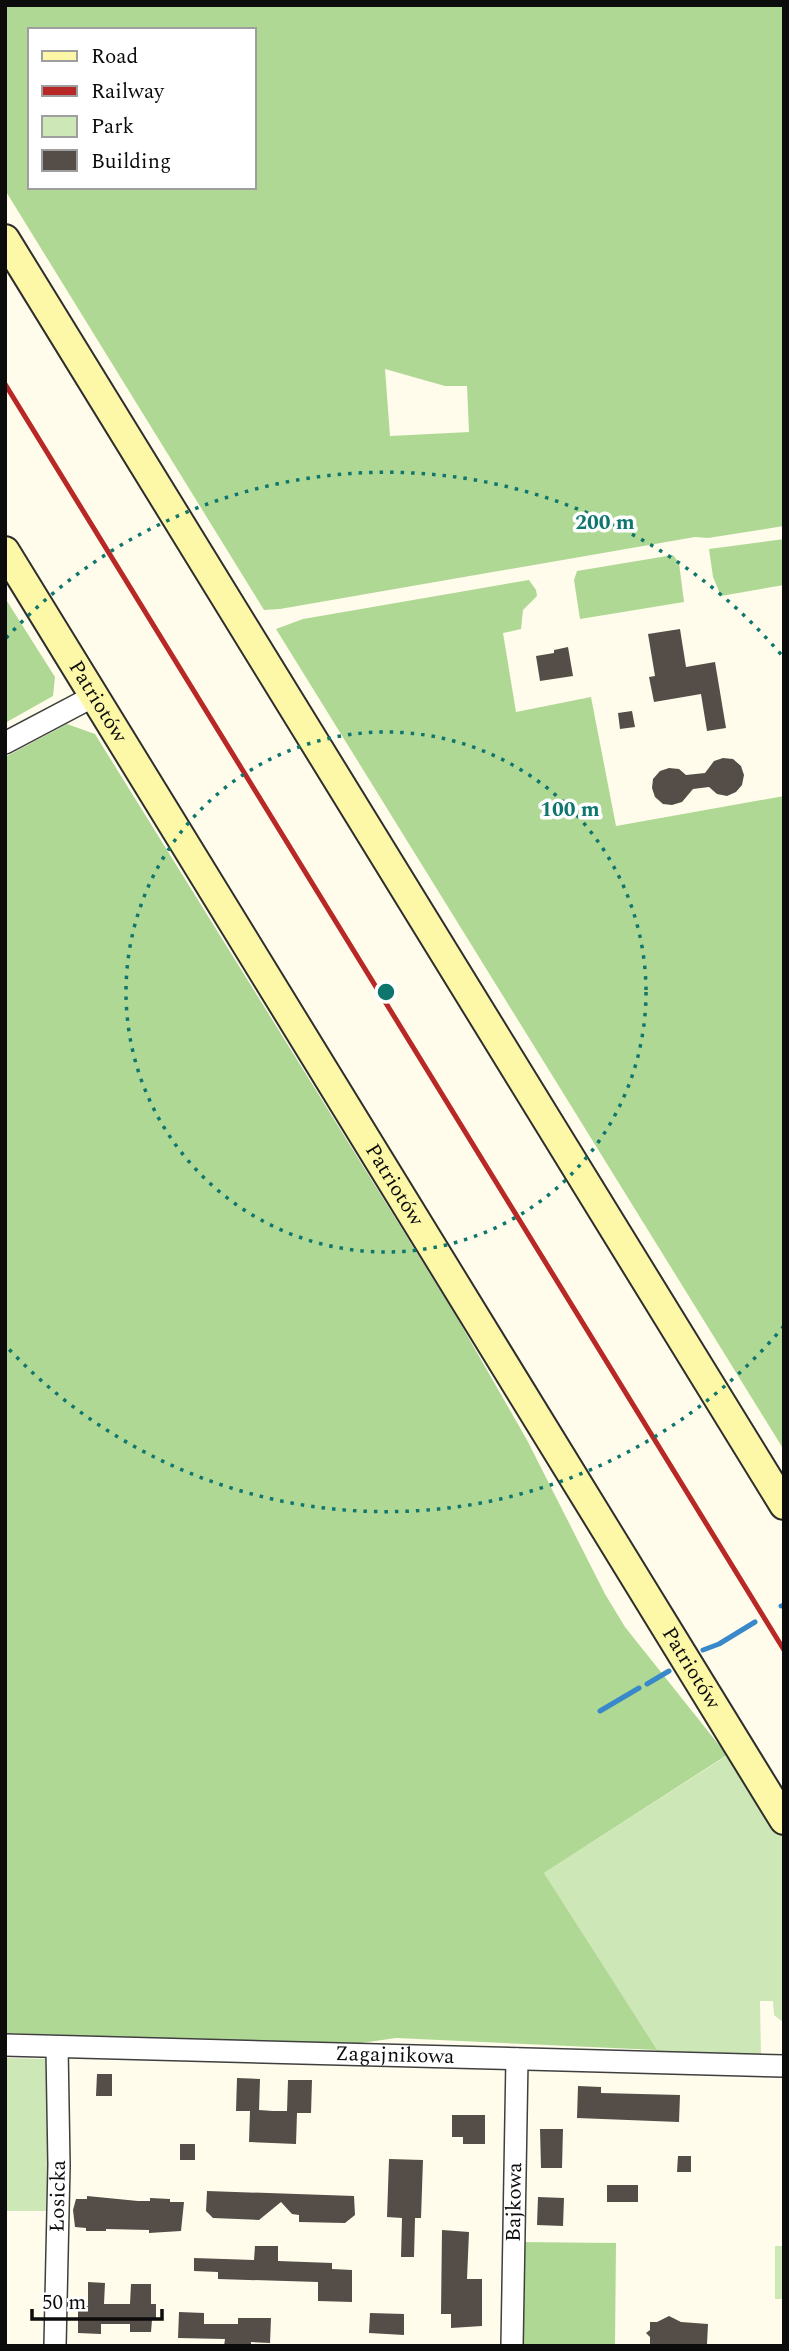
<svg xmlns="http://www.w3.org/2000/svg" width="789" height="2351" viewBox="0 0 789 2351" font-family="Spectral,serif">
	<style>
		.green { fill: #cde7b6 }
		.forest { fill: #b0d895; fill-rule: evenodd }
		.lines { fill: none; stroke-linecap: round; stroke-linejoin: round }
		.stream { stroke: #3988ca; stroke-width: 5 }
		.building { fill: #544d48 }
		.minor-casing { stroke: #3f3f3f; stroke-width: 24 }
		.secondary-casing { stroke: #2e2e2e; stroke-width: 32 }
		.minor { stroke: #fff; stroke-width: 21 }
		.secondary { stroke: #fdf8a7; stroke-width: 28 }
		.rail { stroke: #b82827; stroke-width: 5 }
		.ring { fill: none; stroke: #0f766e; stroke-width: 3.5; stroke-dasharray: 3.5 7 }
		.labels { text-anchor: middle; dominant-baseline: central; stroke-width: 7; stroke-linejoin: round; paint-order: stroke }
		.street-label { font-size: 21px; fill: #0c0c0c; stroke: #fff }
		.centre { fill: #0f766e; stroke: #fff; stroke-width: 3.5 }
		.ring-label { font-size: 21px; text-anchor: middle; font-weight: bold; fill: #0f766e; stroke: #fff; stroke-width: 7; stroke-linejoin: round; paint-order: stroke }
	</style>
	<rect width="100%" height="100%" fill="#fffceb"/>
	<g class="green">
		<polygon points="731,1753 784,1838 784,2023 774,2015 773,2001 760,2001 761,2056 659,2055 544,1873"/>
		<polygon points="5,2058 49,2059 48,2170 52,2211 5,2211"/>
		<rect x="775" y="2246" width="9" height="53"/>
	</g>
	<g class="forest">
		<path d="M5 5H784V526L708 538 695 537 280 609 264 610 5 190ZM30 30H254V187H30ZM385 369 445 386H467L469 432 390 436Z"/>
		<polygon points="784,539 784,585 721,596 713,577 709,549"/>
		<polygon points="673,555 679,563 684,602 580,619 574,580 577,571"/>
		<polygon points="529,580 536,590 537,596 523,610 521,629 503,633 516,712 591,697 616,826 784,796 784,1450 276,629 303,619"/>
		<polygon points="5,598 55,677 53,696 5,723"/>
		<polygon points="67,724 95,734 456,1316 527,1440 605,1594 625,1627 727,1755 544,1873 657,2050 396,2038 354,2044 5,2033 5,757"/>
		<polygon points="518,2242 616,2243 615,2346 517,2346"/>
	</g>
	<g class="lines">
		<g class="stream">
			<polyline points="781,1606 784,1605"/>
			<polyline points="703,1650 719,1644 755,1622"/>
			<polyline points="647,1684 669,1671"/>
			<polyline points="600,1711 639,1688"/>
		</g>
	</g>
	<g class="building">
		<polygon points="680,629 686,667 715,662 726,728 707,731 701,694 654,702 649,677 655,676 648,634"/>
		<polygon points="568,647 573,676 540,681 536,656 554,653 554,650"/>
		<polygon points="632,711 635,727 620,729 618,713"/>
		<polygon points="723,758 733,759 741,766 744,775 742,785 736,792 727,796 717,794 709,787 693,789 682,802 672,805 663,804 655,797 652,788 653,779 660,771 669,768 679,769 686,775 705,773 714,761"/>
		<polygon points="97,2074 112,2074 112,2096 96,2096"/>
		<polygon points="237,2078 260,2079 259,2110 273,2111 287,2111 288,2080 312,2080 311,2113 297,2113 296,2144 249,2142 250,2111 236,2111"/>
		<polygon points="578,2086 601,2087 601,2093 680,2095 679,2122 577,2118"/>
		<polygon points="452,2115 485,2115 485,2144 463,2144 463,2137 452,2137"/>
		<polygon points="540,2129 563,2129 562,2168 541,2168"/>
		<rect x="180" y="2144" width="15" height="16"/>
		<polygon points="678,2156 691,2156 691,2172 677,2172"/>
		<polygon points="389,2159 423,2160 421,2218 415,2218 414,2257 401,2257 402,2218 387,2217"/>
		<rect x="607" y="2185" width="31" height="17"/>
		<polygon points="207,2191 354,2196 355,2215 345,2223 299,2222 299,2215 292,2214 281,2202 259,2220 213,2218 206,2211"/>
		<polygon points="87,2196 138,2201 150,2201 150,2198 170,2199 170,2202 184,2202 181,2231 149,2233 149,2230 106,2229 106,2231 86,2231 86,2228 75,2227 73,2210 76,2199 87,2199"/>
		<polygon points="538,2197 564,2198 563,2226 537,2225"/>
		<polygon points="442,2230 469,2232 467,2279 482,2279 482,2326 451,2328 451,2314 441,2314"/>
		<polygon points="255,2246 278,2246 278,2261 332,2263 332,2269 352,2270 352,2302 318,2301 318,2282 218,2279 218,2272 194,2271 194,2258 254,2260"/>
		<polygon points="88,2282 105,2283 104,2304 130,2304 131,2284 151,2284 151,2304 156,2304 156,2320 152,2320 151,2332 130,2332 130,2324 101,2324 101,2334 78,2333 78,2306 88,2306"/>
		<polygon points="179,2312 204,2313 204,2324 238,2324 238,2318 271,2318 270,2343 251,2342 251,2346 224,2346 225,2339 178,2338"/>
		<polygon points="370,2313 404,2314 404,2335 369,2333"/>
		<polygon points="669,2316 681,2322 708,2324 707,2344 650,2345 650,2337 646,2333 650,2330 650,2322 657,2322"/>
	</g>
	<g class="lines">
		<g class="minor-casing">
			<g id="minor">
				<polyline points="5,743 94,696"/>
				<path id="s1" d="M5 2045 784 2066"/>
				<path id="s2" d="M55 2346 59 2165 57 2047"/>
				<path id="s3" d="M512 2346 517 2059"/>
			</g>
		</g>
		<g class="secondary-casing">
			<g id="secondary">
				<polyline points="5,239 784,1505"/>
				<path id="s4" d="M5 551 784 1820"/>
			</g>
		</g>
		<use href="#minor" class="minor"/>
		<use href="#secondary" class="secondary"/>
		<polyline class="rail" points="5,384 784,1650"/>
	</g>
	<g class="ring">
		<circle cx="386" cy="992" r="260"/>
		<path d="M784 1326A519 519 0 0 1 6 1346M6 638A519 519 0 0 1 784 658"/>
	</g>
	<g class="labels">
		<g class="street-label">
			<text stroke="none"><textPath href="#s4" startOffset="177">Patriotów</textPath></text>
			<text stroke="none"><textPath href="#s4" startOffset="744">Patriotów</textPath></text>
			<text stroke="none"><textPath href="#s4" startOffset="1311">Patriotów</textPath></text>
			<text stroke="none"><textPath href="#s1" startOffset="390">Zagajnikowa</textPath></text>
			<text stroke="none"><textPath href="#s2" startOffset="150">Łosicka</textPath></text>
			<text stroke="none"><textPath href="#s3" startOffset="144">Bajkowa</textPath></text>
		</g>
	</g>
	<circle cx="386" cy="992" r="10" class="centre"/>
	<g class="ring-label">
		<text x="605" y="529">200 m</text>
		<text x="570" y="816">100 m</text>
	</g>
	<rect width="789" height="2351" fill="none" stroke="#0c0c0c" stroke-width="14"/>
	<rect x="28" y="28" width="228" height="161" fill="#ffffff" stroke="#9e9e9e" stroke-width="2"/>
	<rect x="42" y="51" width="35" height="10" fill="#fdf8a7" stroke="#9e9e9e" stroke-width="2"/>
	<text x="91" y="63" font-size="21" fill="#0c0c0c">Road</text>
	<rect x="42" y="86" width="35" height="10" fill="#b82827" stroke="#9e9e9e" stroke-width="2"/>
	<text x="91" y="98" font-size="21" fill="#0c0c0c">Railway</text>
	<rect x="42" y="116" width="35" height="21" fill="#cde7b6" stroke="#9e9e9e" stroke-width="2"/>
	<text x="91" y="133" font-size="21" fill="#0c0c0c">Park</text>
	<rect x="42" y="150" width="35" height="21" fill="#544d48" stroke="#9e9e9e" stroke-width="2"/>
	<text x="91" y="168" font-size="21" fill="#0c0c0c">Building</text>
	<path d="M32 2309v10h130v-10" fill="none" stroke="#0c0c0c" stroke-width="3.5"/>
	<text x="42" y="2309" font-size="21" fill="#0c0c0c" stroke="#ffffff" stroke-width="5" paint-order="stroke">50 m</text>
</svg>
